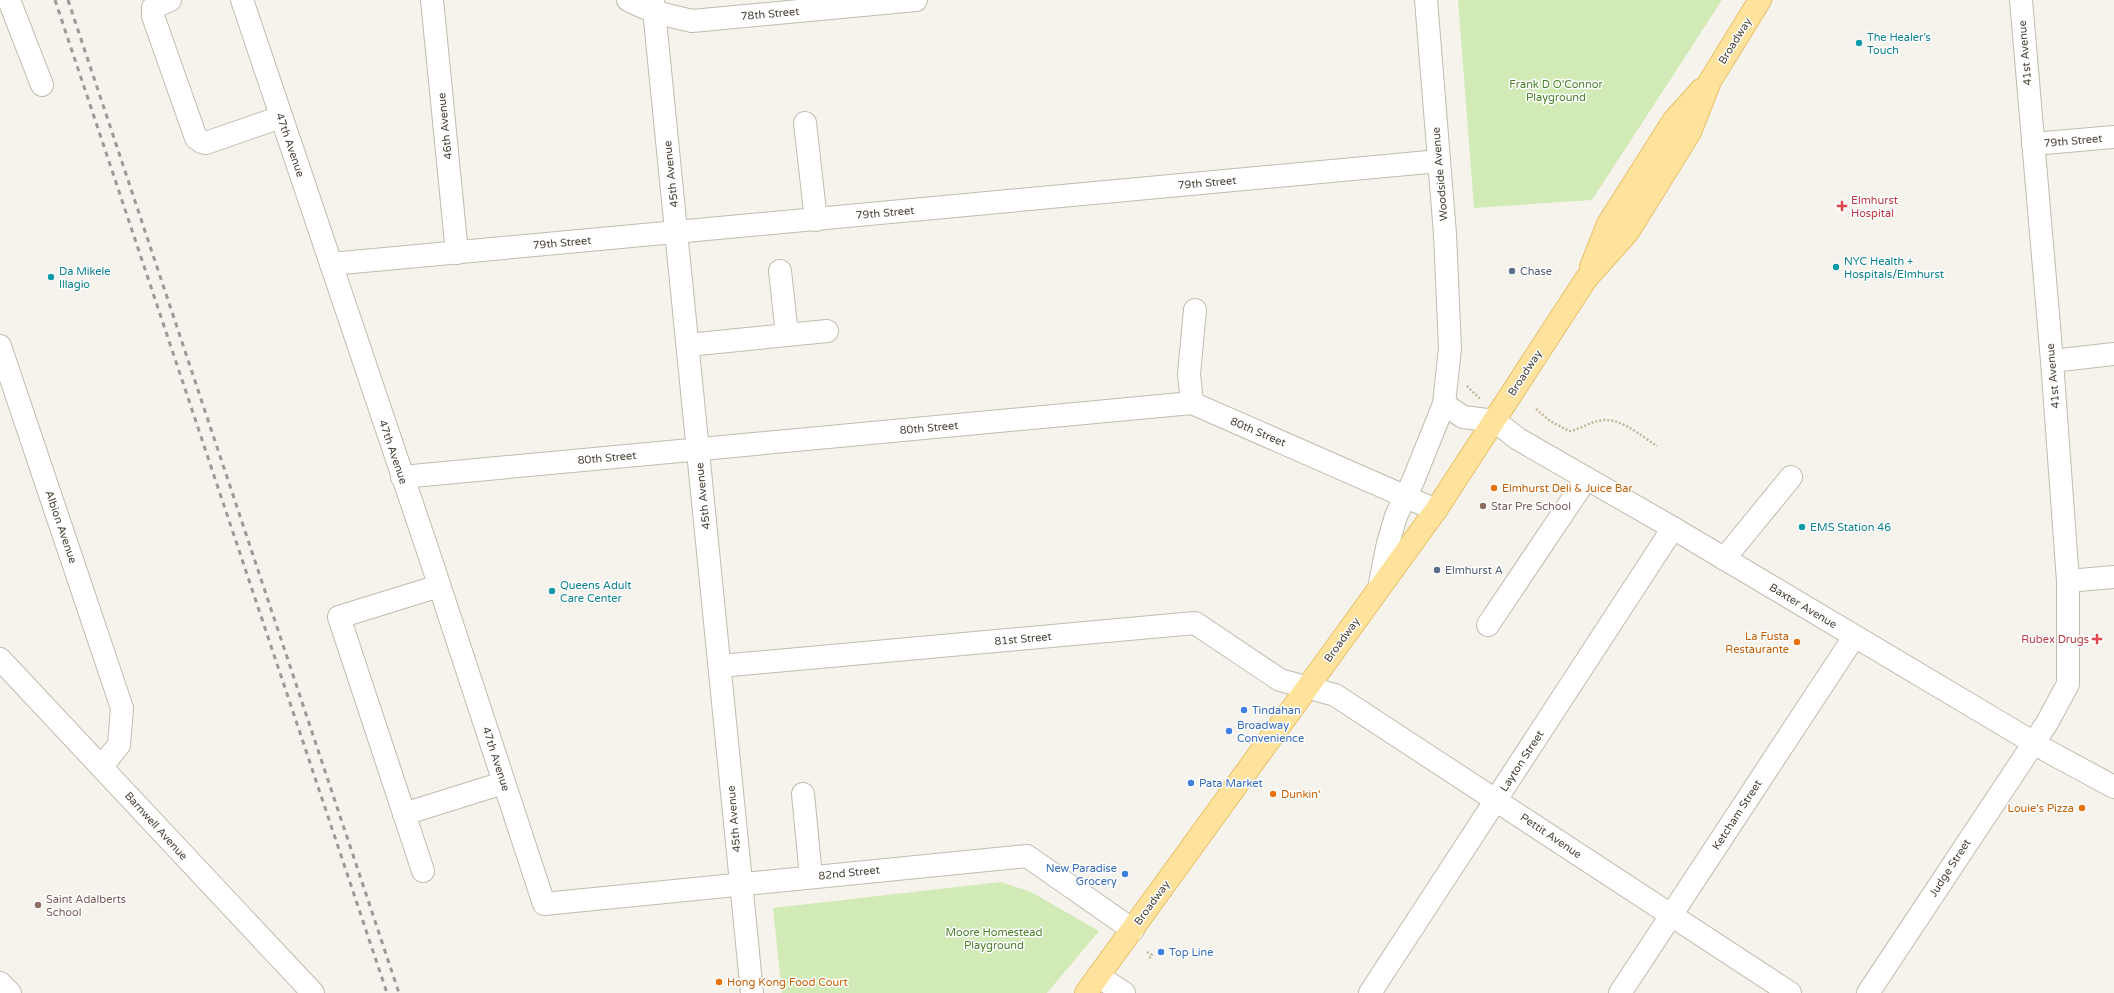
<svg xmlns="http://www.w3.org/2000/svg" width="2114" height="993" viewBox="0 0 2114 993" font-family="'Varela Round',sans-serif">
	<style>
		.green { fill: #d2eab5 }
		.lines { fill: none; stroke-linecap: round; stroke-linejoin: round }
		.minor-casing { stroke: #c2bbae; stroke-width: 24 }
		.major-casing { stroke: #e6c16a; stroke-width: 24 }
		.path { stroke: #c4b79f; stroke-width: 2.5; stroke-dasharray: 2 2; stroke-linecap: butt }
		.minor { stroke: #fff; stroke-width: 22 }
		.major { stroke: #ffe39c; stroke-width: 22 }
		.rail { stroke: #9a9a9a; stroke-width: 3; stroke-dasharray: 5 5; stroke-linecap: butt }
		.culture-dot { fill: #0f9aa8; stroke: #fff; stroke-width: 1.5 }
		.health-dot { fill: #e0444e; stroke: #fff; stroke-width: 1.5 }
		.service-dot { fill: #5c6f8a; stroke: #fff; stroke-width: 1.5 }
		.food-dot { fill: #e8710a; stroke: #fff; stroke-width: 1.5 }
		.education-dot { fill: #8d6e63; stroke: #fff; stroke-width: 1.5 }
		.shop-dot { fill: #3f7fe0; stroke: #fff; stroke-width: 1.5 }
		.labels { text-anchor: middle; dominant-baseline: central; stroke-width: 3; stroke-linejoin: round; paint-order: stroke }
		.street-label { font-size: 11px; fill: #4b4439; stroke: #fff }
		.culture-label { font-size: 11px; fill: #0d838f; stroke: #fff; text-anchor: start }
		.park-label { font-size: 11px; fill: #4a7f2a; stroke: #fff }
		.health-label { font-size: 11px; fill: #be3a42; stroke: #fff; text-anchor: start }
		.service-label { font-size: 11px; fill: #4e5e75; stroke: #fff; text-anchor: start }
		.food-label { font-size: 11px; fill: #c56008; stroke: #fff; text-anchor: start }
		.education-label { font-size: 11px; fill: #785e54; stroke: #fff; text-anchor: start }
		.shop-label { font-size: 11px; fill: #366cbe; stroke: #fff; text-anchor: start }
	</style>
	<rect width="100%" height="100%" fill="#f6f3ec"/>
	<g class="green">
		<polygon points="1458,0 1722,0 1592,200 1474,208"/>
		<polygon points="1001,882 1031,892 1099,931 1047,993 782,993 773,908"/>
	</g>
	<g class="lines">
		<g class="minor-casing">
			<g id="minor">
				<polyline points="9,0 42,85"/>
				<polyline points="170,0 153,8 153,16 196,138 202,142 206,143 281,117"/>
				<polyline points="242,0 430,557 544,904 1027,856 1133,930"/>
				<polyline points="432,0 457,253"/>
				<polyline points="628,0 654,12 692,21 916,0"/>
				<polyline points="653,0 752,993"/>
				<polyline points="805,123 816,220"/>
				<polyline points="2033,144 2114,137"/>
				<polyline points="331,264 1439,161"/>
				<polyline points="780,271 787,335"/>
				<polyline points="688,345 827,331"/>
				<polyline points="0,346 122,708 119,745 102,766"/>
				<polyline points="2052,361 2114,354"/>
				<polyline points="1192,403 1189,374 1195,310"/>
				<polyline points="1444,404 1463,417 1495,421 1518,439 1673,528 2051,753 2114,787"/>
				<polyline points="402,477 1192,403 1436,510"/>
				<polyline points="1724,559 1791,477"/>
				<polyline points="2068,581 2114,577"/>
				<polyline points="1379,588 1388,543 1396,516 1413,481 1444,404 1450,348 1445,234 1426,0"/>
				<polyline points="1488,625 1586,479"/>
				<polyline points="0,659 313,993"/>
				<polyline points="720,666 1195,623 1280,680 1335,695 1790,993"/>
				<polyline points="803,794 811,877"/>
				<polyline points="404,814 503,783"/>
				<polyline points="423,871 339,617 439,586"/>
				<polyline points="1098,976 1124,993"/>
				<polyline points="0,983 10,993"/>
				<polyline points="1370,993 1673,528"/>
				<polyline points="1620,993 1854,637"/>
				<polyline points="1868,993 2047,723 2068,684 2068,581 2052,361 2021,0"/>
			</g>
		</g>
		<g class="major-casing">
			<g id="major">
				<polyline points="1591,267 1608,224 1674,120 1701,90"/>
				<polyline points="1086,993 1436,510 1586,279 1628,232 1690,132 1710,81 1760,0"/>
			</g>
		</g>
		<g class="path">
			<polyline points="1467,386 1480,399"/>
			<path d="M1536 409 1550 421 1569 431C1579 430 1588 423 1598 421 1618 415 1641 436 1657 446"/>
			<polyline points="1147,952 1152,955 1148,960"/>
		</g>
		<use href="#minor" class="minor"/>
		<use href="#major" class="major"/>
		<g class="rail">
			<polyline points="55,0 387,993"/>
			<polyline points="68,0 399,993"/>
		</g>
	</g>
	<g class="culture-dot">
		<circle cx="1859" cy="43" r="4"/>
		<circle cx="1836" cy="267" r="4"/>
		<circle cx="51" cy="277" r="4"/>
		<circle cx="1802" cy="527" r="4"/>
		<circle cx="552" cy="591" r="4"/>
	</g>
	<g class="health-dot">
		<path d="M1840 200h4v4h4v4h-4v4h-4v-4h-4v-4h4z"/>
		<path d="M2095 633h4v4h4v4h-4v4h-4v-4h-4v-4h4z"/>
	</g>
	<g class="service-dot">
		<circle cx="1512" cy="271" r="4"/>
		<circle cx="1437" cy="570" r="4"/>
	</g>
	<g class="food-dot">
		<circle cx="1494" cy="488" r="4"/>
		<circle cx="1797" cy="642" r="4"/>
		<circle cx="1273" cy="794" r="4"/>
		<circle cx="2082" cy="808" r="4"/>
		<circle cx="719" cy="982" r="4"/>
	</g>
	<g class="education-dot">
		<circle cx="1483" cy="506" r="4"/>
		<circle cx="38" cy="905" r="4"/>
	</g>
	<g class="shop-dot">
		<circle cx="1244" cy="710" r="4"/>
		<circle cx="1229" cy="731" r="4"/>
		<circle cx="1191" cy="783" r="4"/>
		<circle cx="1125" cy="874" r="4"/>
		<circle cx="1161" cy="952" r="4"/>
	</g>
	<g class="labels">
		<g class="street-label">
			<text transform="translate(770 14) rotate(-5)">78th Street</text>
			<text transform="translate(1735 41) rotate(-58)">Broadway</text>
			<text transform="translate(2025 53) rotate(-95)">41st Avenue</text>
			<text transform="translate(445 126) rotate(-96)">46th Avenue</text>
			<text transform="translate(2073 141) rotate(-5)">79th Street</text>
			<text transform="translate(290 145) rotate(71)">47th Avenue</text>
			<text transform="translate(671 174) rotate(-96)">45th Avenue</text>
			<text transform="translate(1440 174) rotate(-95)">Woodside Avenue</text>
			<text transform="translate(1207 183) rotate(-5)">79th Street</text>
			<text transform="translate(885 213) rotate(-5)">79th Street</text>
			<text transform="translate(562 243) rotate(-5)">79th Street</text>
			<text transform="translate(1525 373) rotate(-57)">Broadway</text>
			<text transform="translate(2053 376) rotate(-95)">41st Avenue</text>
			<text transform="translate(929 428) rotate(-5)">80th Street</text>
			<text transform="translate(1258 432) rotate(23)">80th Street</text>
			<text transform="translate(393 452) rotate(71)">47th Avenue</text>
			<text transform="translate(607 458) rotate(-5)">80th Street</text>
			<text transform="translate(703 496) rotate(-96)">45th Avenue</text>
			<text transform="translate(61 527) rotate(71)">Albion Avenue</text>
			<text transform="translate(1803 606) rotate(31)">Baxter Avenue</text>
			<text transform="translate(1023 639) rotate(-5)">81st Street</text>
			<text transform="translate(1342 640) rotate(-54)">Broadway</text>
			<text transform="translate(496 759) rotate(72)">47th Avenue</text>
			<text transform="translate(1522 761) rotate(-57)">Layton Street</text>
			<text transform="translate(1737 815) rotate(-57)">Ketcham Street</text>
			<text transform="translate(734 819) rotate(-95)">45th Avenue</text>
			<text transform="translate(156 826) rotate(48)">Barnwell Avenue</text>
			<text transform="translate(1551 836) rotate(34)">Pettit Avenue</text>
			<text transform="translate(1950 868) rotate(-57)">Judge Street</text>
			<text transform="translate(849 873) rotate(-6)">82nd Street</text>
			<text transform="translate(1152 903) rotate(-54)">Broadway</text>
		</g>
		<g class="culture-label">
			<text x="1867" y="37">The Healer’s<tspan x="1867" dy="13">Touch</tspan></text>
			<text x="1844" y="261">NYC Health +<tspan x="1844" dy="13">Hospitals/Elmhurst</tspan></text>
			<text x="59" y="271">Da Mikele<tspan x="59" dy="13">Illagio</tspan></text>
			<text x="1810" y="527">EMS Station 46</text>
			<text x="560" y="585">Queens Adult<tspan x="560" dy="13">Care Center</tspan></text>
		</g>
		<g class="park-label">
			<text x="1556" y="84">Frank D O'Connor<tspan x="1556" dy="13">Playground</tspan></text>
			<text x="994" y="932">Moore Homestead<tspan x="994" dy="13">Playground</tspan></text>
		</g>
		<g class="health-label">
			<text x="1851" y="200">Elmhurst<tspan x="1851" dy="13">Hospital</tspan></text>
			<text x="2089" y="639" text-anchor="end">Rubex Drugs</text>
		</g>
		<g class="service-label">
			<text x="1520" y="271">Chase</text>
			<text x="1445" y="570">Elmhurst A</text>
		</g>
		<g class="food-label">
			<text x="1502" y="488">Elmhurst Deli &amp; Juice Bar</text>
			<text x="1789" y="636" text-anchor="end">La Fusta<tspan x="1789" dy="13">Restaurante</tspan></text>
			<text x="1281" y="794">Dunkin'</text>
			<text x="2074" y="808" text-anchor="end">Louie's Pizza</text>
			<text x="727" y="982">Hong Kong Food Court</text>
		</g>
		<g class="education-label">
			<text x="1491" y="506">Star Pre School</text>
			<text x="46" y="899">Saint Adalberts<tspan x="46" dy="13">School</tspan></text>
		</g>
		<g class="shop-label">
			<text x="1252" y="710">Tindahan</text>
			<text x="1237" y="725">Broadway<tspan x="1237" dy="13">Convenience</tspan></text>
			<text x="1199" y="783">Pata Market</text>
			<text x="1117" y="868" text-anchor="end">New Paradise<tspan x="1117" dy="13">Grocery</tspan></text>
			<text x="1169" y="952">Top Line</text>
		</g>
	</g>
</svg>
